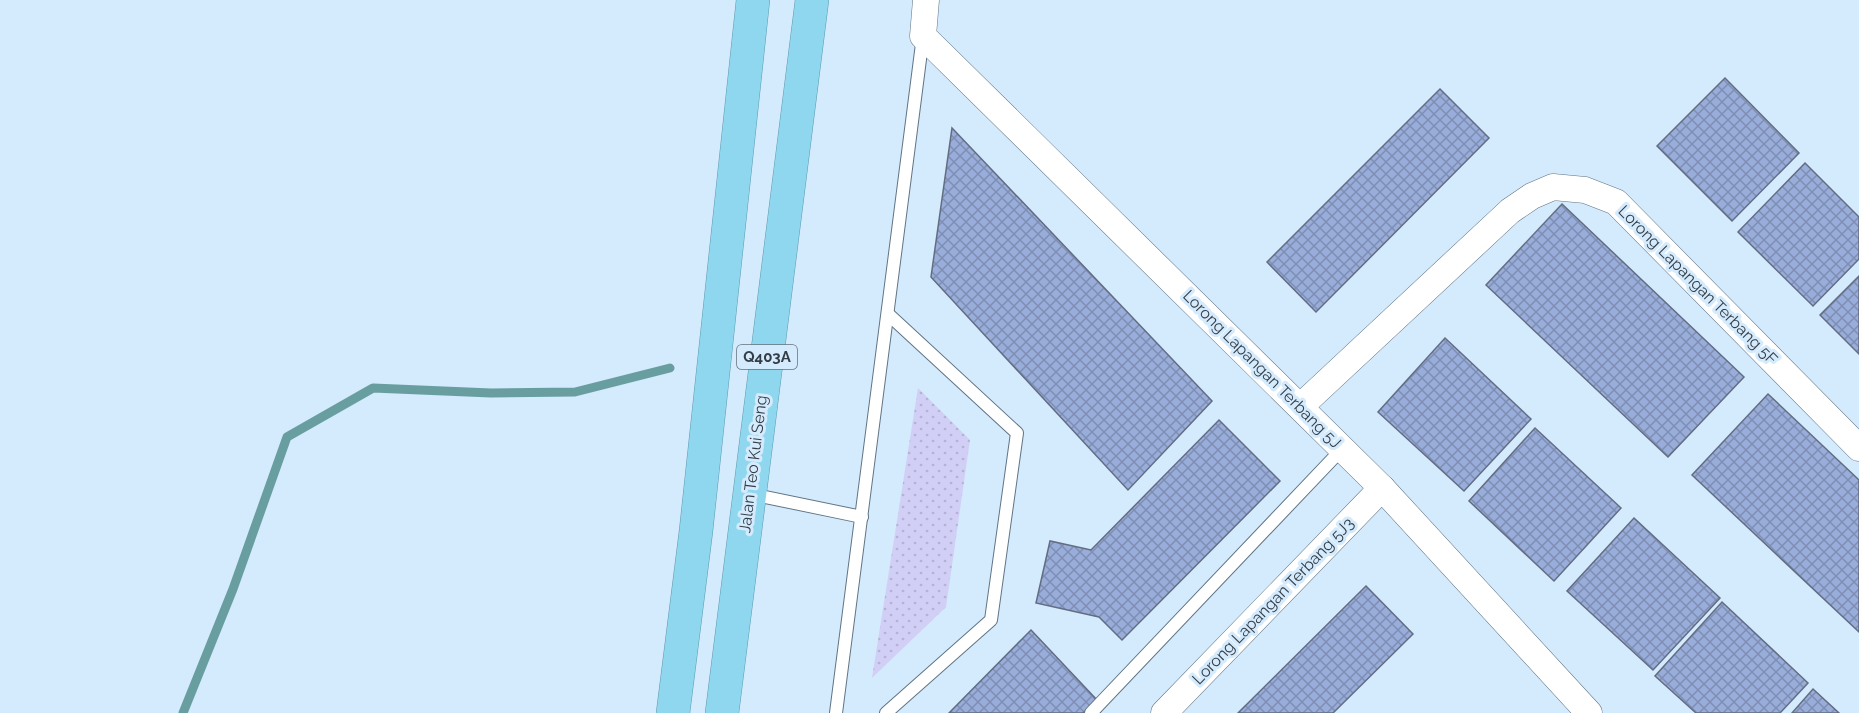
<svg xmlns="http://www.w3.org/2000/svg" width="1859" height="713" viewBox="0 0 1859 713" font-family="Raleway,sans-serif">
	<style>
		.grass { fill: url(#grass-dots) }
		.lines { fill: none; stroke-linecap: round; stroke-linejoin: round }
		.stream { stroke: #699ea1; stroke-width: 9 }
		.building { fill: url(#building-cross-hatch); stroke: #636d82; stroke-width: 1.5 }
		.service-casing { stroke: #607484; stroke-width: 14 }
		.minor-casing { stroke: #607484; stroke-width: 27 }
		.trunk-casing { stroke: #5d9bb0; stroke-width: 34 }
		.service { stroke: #fff; stroke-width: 12 }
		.minor { stroke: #fff; stroke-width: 26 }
		.trunk { stroke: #8fd7ee; stroke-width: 33 }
		.labels { text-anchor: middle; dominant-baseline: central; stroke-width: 6; stroke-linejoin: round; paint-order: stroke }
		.shield { fill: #d4eafd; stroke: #64717c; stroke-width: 1.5 }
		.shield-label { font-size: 15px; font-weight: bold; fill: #343d45 }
		.street-label { font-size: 16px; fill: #343d45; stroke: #d4eafd }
	</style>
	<defs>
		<pattern id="grass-dots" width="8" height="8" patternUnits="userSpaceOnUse" patternTransform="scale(1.5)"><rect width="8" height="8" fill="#d2cff6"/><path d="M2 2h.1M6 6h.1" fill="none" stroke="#b5b3d4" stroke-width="1.8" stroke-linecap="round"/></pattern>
		<pattern id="building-cross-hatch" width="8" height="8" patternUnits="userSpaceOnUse" patternTransform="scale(1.5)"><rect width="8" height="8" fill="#99addb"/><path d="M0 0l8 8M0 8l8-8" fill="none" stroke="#7e8eb3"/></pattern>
	</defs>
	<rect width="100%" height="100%" fill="#d4eafd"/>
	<polygon class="grass" points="918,388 970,440 946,607 872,678"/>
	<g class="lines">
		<polyline class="stream" points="183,713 233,589 287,437 373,388 491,393 575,392 670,368"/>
	</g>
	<g class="building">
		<polygon points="1725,78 1799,153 1732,221 1657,146"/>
		<polygon points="1440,89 1489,138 1316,312 1267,262"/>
		<polygon points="952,128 1212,401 1128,490 931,277"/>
		<polygon points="1805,163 1859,217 1859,259 1813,306 1738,232"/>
		<polygon points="1562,204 1744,377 1668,457 1486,285"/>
		<polygon points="1859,276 1859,354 1820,315"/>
		<polygon points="1445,338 1531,419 1464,491 1378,412"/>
		<polygon points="1768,394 1859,480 1859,632 1692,475"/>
		<polygon points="1219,420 1280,481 1122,640 1099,617 1036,603 1050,541 1091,550"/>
		<polygon points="1535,428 1621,508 1554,581 1469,501"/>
		<polygon points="1634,518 1720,598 1653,670 1567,591"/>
		<polygon points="1366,586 1413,634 1333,713 1238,713"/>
		<polygon points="1722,602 1808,683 1780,713 1696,713 1655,676"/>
		<polygon points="1031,630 1097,700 1083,713 949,713"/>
		<polygon points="1813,689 1839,713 1792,713"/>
	</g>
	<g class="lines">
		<g class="service-casing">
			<g id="service">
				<polyline points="751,494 862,517"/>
				<polyline points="836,713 923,36"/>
				<polyline points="886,713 991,620 1017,433 888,314"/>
				<polyline points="1091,713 1343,448"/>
			</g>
		</g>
		<g class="minor-casing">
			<g id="minor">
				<polyline points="926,0 923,36 1382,488 1589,713"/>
				<polyline points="1301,406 1510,211 1532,196 1553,187 1585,190 1616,202 1859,448"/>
				<polyline points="1164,713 1382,488"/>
			</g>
		</g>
		<g class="trunk-casing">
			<g id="trunk">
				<polyline points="673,713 696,531 753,0"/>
				<polyline points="722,713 812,0"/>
			</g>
		</g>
		<use href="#service" class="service"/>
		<use href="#minor" class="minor"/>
		<use href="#trunk" class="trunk"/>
	</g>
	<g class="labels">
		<rect class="shield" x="737" y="345" width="60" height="24" rx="4.5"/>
		<g class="shield-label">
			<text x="767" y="357">Q403A</text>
		</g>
		<g class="street-label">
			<text transform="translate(1698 285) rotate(45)">Lorong Lapangan Terbang 5F</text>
			<text transform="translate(1262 369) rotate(45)">Lorong Lapangan Terbang 5J</text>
			<text transform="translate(753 464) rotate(-83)">Jalan Teo Kui Seng</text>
			<text transform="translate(1273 601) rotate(-46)">Lorong Lapangan Terbang 5J3</text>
		</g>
	</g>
</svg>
